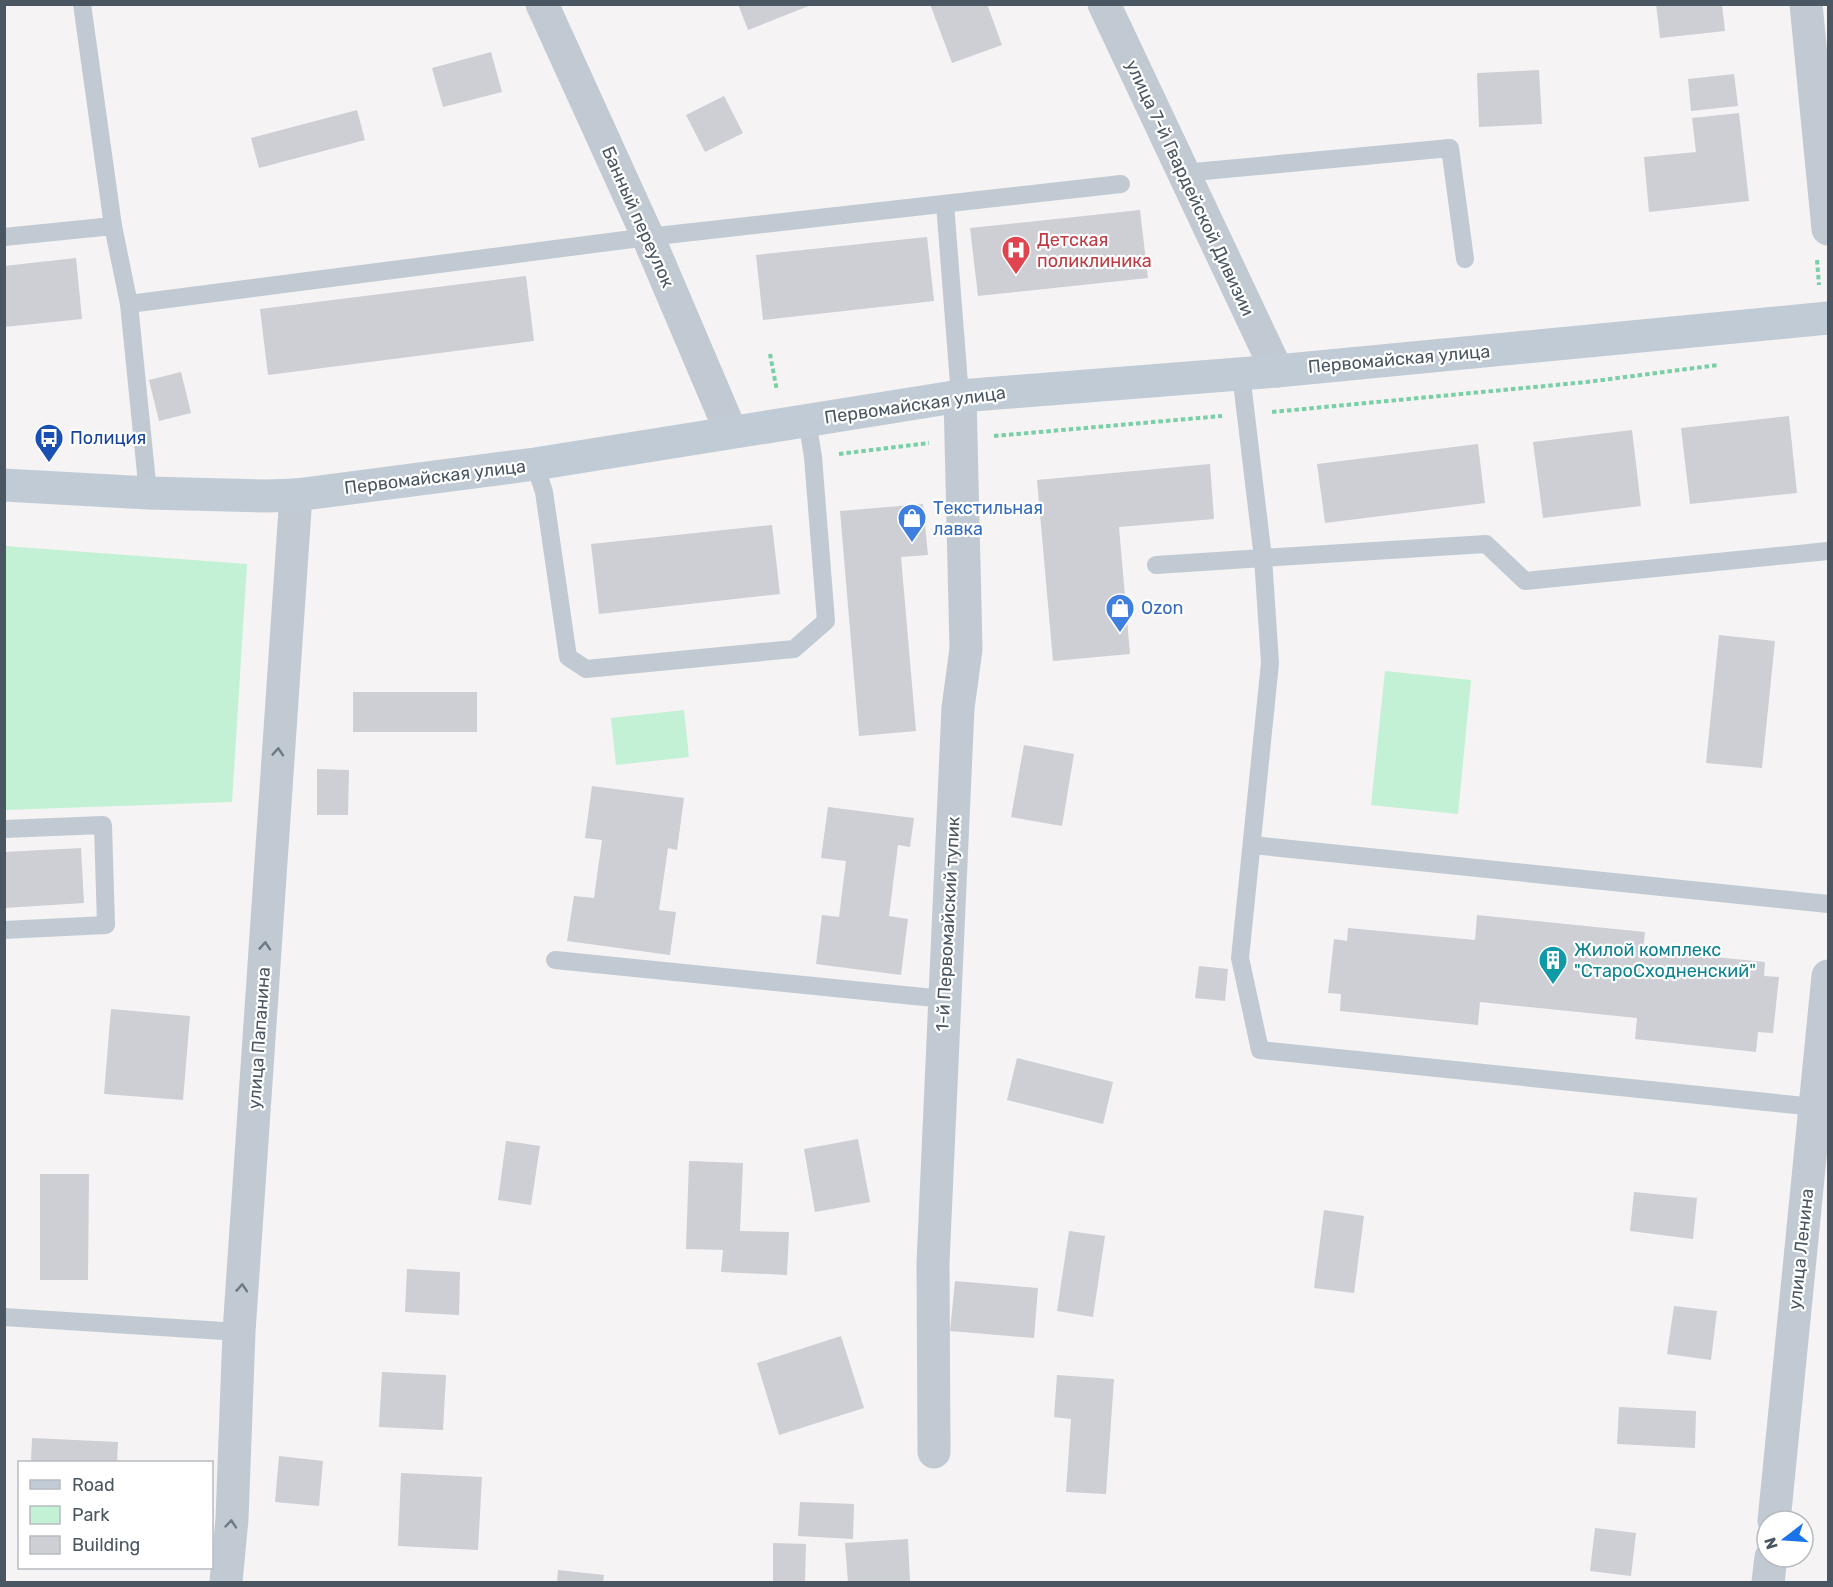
<svg xmlns="http://www.w3.org/2000/svg" width="1833" height="1587" viewBox="0 0 1833 1587" font-family="Rubik,sans-serif">
	<style>
		.green { fill: #c3f1d5 }
		.building { fill: #cdcfd5 }
		.lines { fill: none; stroke-linecap: round; stroke-linejoin: round }
		.path { stroke: #7ad0a6; stroke-width: 4; stroke-dasharray: 4.5 3; stroke-linecap: butt }
		.service { stroke: #c1cad2; stroke-width: 18 }
		.minor { stroke: #c1cad2; stroke-width: 33 }
		.secondary { stroke: #c1cbd6; stroke-width: 33 }
		.oneway { stroke: #6e7983 }
		.labels { text-anchor: middle; dominant-baseline: central; stroke-width: 4.5; stroke-linejoin: round; paint-order: stroke }
		.street-label { font-size: 18px; fill: #4a5661; stroke: #fff }
		.health-label { font-size: 18px; fill: #be3a42; stroke: #fff; text-anchor: start }
		.transit-label { font-size: 18px; fill: #164399; stroke: #fff; text-anchor: start }
		.shop-label { font-size: 18px; fill: #366cbe; stroke: #fff; text-anchor: start }
		.culture-label { font-size: 18px; fill: #0d838f; stroke: #fff; text-anchor: start }
	</style>
	<rect width="100%" height="100%" fill="#f5f3f3"/>
	<g class="green">
		<polygon points="5,546 247,564 232,802 5,810"/>
		<polygon points="1385,671 1471,680 1458,814 1371,805"/>
		<polygon points="684,710 689,757 616,765 611,718"/>
	</g>
	<g class="building">
		<polygon points="738,4 811,4 811,5 748,30"/>
		<polygon points="930,4 987,4 1002,45 952,63"/>
		<polygon points="1656,4 1722,4 1725,31 1660,38"/>
		<polygon points="491,52 502,92 443,107 432,68"/>
		<polygon points="1539,70 1542,124 1479,127 1477,73"/>
		<polygon points="1734,74 1738,106 1691,111 1688,79"/>
		<polygon points="724,96 743,133 705,152 686,115"/>
		<polygon points="357,110 365,140 259,168 251,138"/>
		<polygon points="1739,113 1749,201 1649,212 1644,157 1696,152 1692,118"/>
		<polygon points="1140,210 1148,278 978,296 970,228"/>
		<polygon points="927,237 934,301 763,320 756,255"/>
		<polygon points="76,258 82,319 4,327 4,266"/>
		<polygon points="526,276 534,341 268,375 260,309"/>
		<polygon points="181,372 191,413 159,421 149,380"/>
		<polygon points="1789,416 1797,493 1690,504 1681,428"/>
		<polygon points="1632,430 1641,506 1543,518 1533,442"/>
		<polygon points="1478,444 1485,503 1325,523 1317,464"/>
		<polygon points="1210,464 1214,519 1119,527 1130,654 1053,661 1037,480"/>
		<polygon points="923,504 928,555 901,557 916,731 859,736 840,511"/>
		<polygon points="772,525 780,594 599,614 591,544"/>
		<polygon points="1719,635 1775,641 1762,768 1706,763"/>
		<rect x="353" y="692" width="124" height="40"/>
		<polygon points="1024,745 1074,754 1062,826 1011,817"/>
		<polygon points="317,769 349,770 348,815 317,815"/>
		<polygon points="592,786 684,798 677,850 668,848 659,910 676,912 670,955 567,941 574,896 594,898 602,840 585,838"/>
		<polygon points="828,807 914,818 910,847 898,845 889,916 908,919 901,975 816,964 822,915 839,917 846,861 821,858"/>
		<polygon points="81,848 84,903 4,908 4,852"/>
		<polygon points="1477,915 1645,932 1643,950 1765,962 1764,976 1779,977 1773,1033 1758,1032 1756,1052 1635,1039 1637,1018 1480,1002 1478,1025 1340,1011 1341,994 1328,993 1334,939 1347,941 1348,928 1475,940"/>
		<polygon points="1199,966 1228,969 1225,1001 1195,998"/>
		<polygon points="111,1009 190,1016 183,1100 104,1094"/>
		<polygon points="1017,1058 1113,1082 1103,1124 1007,1100"/>
		<polygon points="858,1139 870,1202 815,1212 804,1149"/>
		<polygon points="506,1141 540,1146 531,1205 498,1200"/>
		<polygon points="689,1161 743,1163 740,1231 789,1232 787,1275 721,1272 723,1250 686,1249"/>
		<polygon points="40,1174 89,1174 88,1280 40,1280"/>
		<polygon points="1634,1192 1697,1198 1693,1239 1630,1231"/>
		<polygon points="1324,1210 1364,1216 1354,1293 1314,1288"/>
		<polygon points="1069,1231 1105,1236 1093,1317 1057,1311"/>
		<polygon points="407,1269 460,1272 459,1315 405,1312"/>
		<polygon points="955,1281 1038,1288 1034,1338 950,1331"/>
		<polygon points="1674,1306 1717,1311 1711,1360 1667,1354"/>
		<polygon points="841,1336 864,1408 779,1435 757,1363"/>
		<polygon points="382,1372 446,1375 443,1430 379,1427"/>
		<polygon points="1057,1375 1114,1379 1106,1494 1066,1492 1071,1419 1054,1417"/>
		<polygon points="1619,1407 1696,1411 1695,1448 1617,1444"/>
		<polygon points="32,1438 118,1442 117,1462 31,1462"/>
		<polygon points="279,1456 323,1461 319,1506 275,1502"/>
		<polygon points="401,1473 482,1477 478,1550 398,1546"/>
		<polygon points="800,1502 854,1504 853,1539 798,1536"/>
		<polygon points="1595,1528 1636,1533 1631,1576 1590,1571"/>
		<polygon points="908,1539 910,1582 848,1582 845,1543"/>
		<polygon points="773,1543 806,1544 805,1582 773,1582"/>
		<polygon points="558,1570 604,1575 603,1582 557,1582"/>
	</g>
	<g class="lines">
		<g class="path">
			<polyline points="1817,260 1819,285"/>
			<polyline points="770,354 777,391"/>
			<polyline points="1272,412 1587,382 1718,365"/>
			<polyline points="994,436 1222,416"/>
			<polyline points="839,454 929,443"/>
		</g>
		<g class="service">
			<polyline points="82,4 113,226"/>
			<polyline points="1183,173 1450,148 1465,259"/>
			<polyline points="945,204 960,396"/>
			<polyline points="4,237 113,226 129,304 148,493"/>
			<polyline points="129,304 648,237 1121,184"/>
			<polyline points="535,464 544,492 568,657 586,669 794,649 826,621 813,457 807,420"/>
			<polyline points="1156,565 1263,558 1241,374"/>
			<polyline points="4,829 103,825 106,925 4,930"/>
			<polyline points="1252,845 1828,904"/>
			<polyline points="555,960 944,999"/>
			<polyline points="1815,1107 1260,1050 1240,958 1270,663 1263,558 1486,544 1525,581 1828,551"/>
			<polyline points="4,1317 239,1332"/>
		</g>
		<g class="minor">
			<polyline points="542,4 648,237 731,432"/>
			<polyline points="1104,4 1277,371"/>
			<polyline points="1806,4 1828,229"/>
			<polyline points="934,1452 933,1263 958,708 966,649 960,396"/>
			<polyline points="1774,1521 1828,976"/>
			<polyline points="226,1582 232,1519 239,1332 296,495"/>
			<polyline points="1768,1582 1771,1557"/>
		</g>
		<polyline class="secondary" points="4,485 148,493 267,496 296,495 535,464 960,396 1277,371 1828,318"/>
	</g>
	<defs><path id="oneway-chevron" d="M-2-3.5L2.5 0L-2 3.5" fill="none" stroke-width="1.6" stroke-linecap="round" stroke-linejoin="round" transform="scale(1.5)"/></defs>
	<g class="oneway">
		<use href="#oneway-chevron" transform="translate(278 752) rotate(-86)"/>
		<use href="#oneway-chevron" transform="translate(265 946) rotate(-86)"/>
		<use href="#oneway-chevron" transform="translate(242 1288) rotate(-86)"/>
		<use href="#oneway-chevron" transform="translate(231 1524) rotate(-85)"/>
	</g>
	<defs>
		<g id="hospital-pin" transform="scale(1.5)"><path d="M0 17L-7.5 6A9.5 9.5 0 1 1 7.5 6Z" fill="#e0444e" stroke="#fff"/><path d="M-5-5h3v3.5h4V-5h3V5h-3V1.5h-4V5h-3Z" fill="#fff"/></g>
		<g id="bus-pin" transform="scale(1.5)"><path d="M0 17L-7.5 6A9.5 9.5 0 1 1 7.5 6Z" fill="#1a4fb4" stroke="#fff"/><path d="M-5-6H5V4H4V6H2V4H-2V6H-4V4H-5ZM-3.5-4V0h7V-4ZM-3.5 1.2v1.5H-2V1.2ZM2 1.2v1.5H3.5V1.2Z" fill="#fff"/></g>
		<g id="shop-pin" transform="scale(1.5)"><path d="M0 17L-7.5 6A9.5 9.5 0 1 1 7.5 6Z" fill="#3f7fe0" stroke="#fff"/><path d="M-5-2.5h2.3a2.7 3.5 0 0 1 5.4 0H5L5.5 6h-11ZM-1.5-2.5h3a1.5 2.3 0 0 0-3 0Z" fill="#fff"/></g>
		<g id="building-pin" transform="scale(1.5)"><path d="M0 17L-7.5 6A9.5 9.5 0 1 1 7.5 6Z" fill="#0f9aa8" stroke="#fff"/><path d="M-4-6H4V6H1V3H-1V6H-4ZM-2.5-4.3h1.7v1.8h-1.7ZM.8-4.3h1.7v1.8H.8ZM-2.5-1h1.7V.8h-1.7ZM.8-1h1.7V.8H.8Z" fill="#fff"/></g>
	</defs>
	<g fill-rule="evenodd">
		<use href="#hospital-pin" x="1016" y="250"/>
		<use href="#bus-pin" x="49" y="438"/>
		<use href="#shop-pin" x="912" y="518"/>
		<use href="#shop-pin" x="1120" y="608"/>
		<use href="#building-pin" x="1553" y="960"/>
	</g>
	<g class="labels">
		<g class="street-label">
			<text transform="translate(1190 188) rotate(65)">улица 7-й Гвардейской Дивизии</text>
			<text transform="translate(638 217) rotate(66)">Банный переулок</text>
			<text transform="translate(1399 359) rotate(-5)">Первомайская улица</text>
			<text transform="translate(915 405) rotate(-8)">Первомайская улица</text>
			<text transform="translate(435 477) rotate(-7)">Первомайская улица</text>
			<text transform="translate(948 924) rotate(-87)">1-й Первомайский тупик</text>
			<text transform="translate(259 1038) rotate(-86)">улица Папанина</text>
			<text transform="translate(1801 1249) rotate(-84)">улица Ленина</text>
		</g>
		<g class="health-label">
			<text x="1037" y="240">Детская<tspan x="1037" dy="21">поликлиника</tspan></text>
		</g>
		<g class="transit-label">
			<text x="70" y="438">Полиция</text>
		</g>
		<g class="shop-label">
			<text x="933" y="508">Текстильная<tspan x="933" dy="21">лавка</tspan></text>
			<text x="1141" y="608">Ozon</text>
		</g>
		<g class="culture-label">
			<text x="1574" y="950">Жилой комплекс<tspan x="1574" dy="21">"СтароСходненский"</tspan></text>
		</g>
	</g>
	<rect width="1833" height="1587" fill="none" stroke="#4a5661" stroke-width="12"/>
	<rect x="18" y="1461" width="195" height="108" fill="#ffffff" stroke="#b7bbc0" stroke-width="1.5"/>
	<rect x="30" y="1480" width="30" height="9" fill="#c1cbd6" stroke="#b7bbc0" stroke-width="1.5"/>
	<text x="72" y="1491" font-size="18" fill="#4a5661">Road</text>
	<rect x="30" y="1506" width="30" height="18" fill="#c3f1d5" stroke="#b7bbc0" stroke-width="1.5"/>
	<text x="72" y="1521" font-size="18" fill="#4a5661">Park</text>
	<rect x="30" y="1536" width="30" height="18" fill="#cdcfd5" stroke="#b7bbc0" stroke-width="1.5"/>
	<text x="72" y="1551" font-size="18" fill="#4a5661">Building</text>
	<g transform="translate(1785 1539) rotate(253)"><circle r="28" fill="#ffffff" stroke="#b7bbc0" stroke-width="1.5"/>
	<path d="M0-4.5L10 22L0 15L-10 22Z" fill="#1a73e8"/>
	<text y="-9" font-size="16" font-weight="bold" text-anchor="middle" fill="#4a5661">N</text>
	</g>
</svg>
